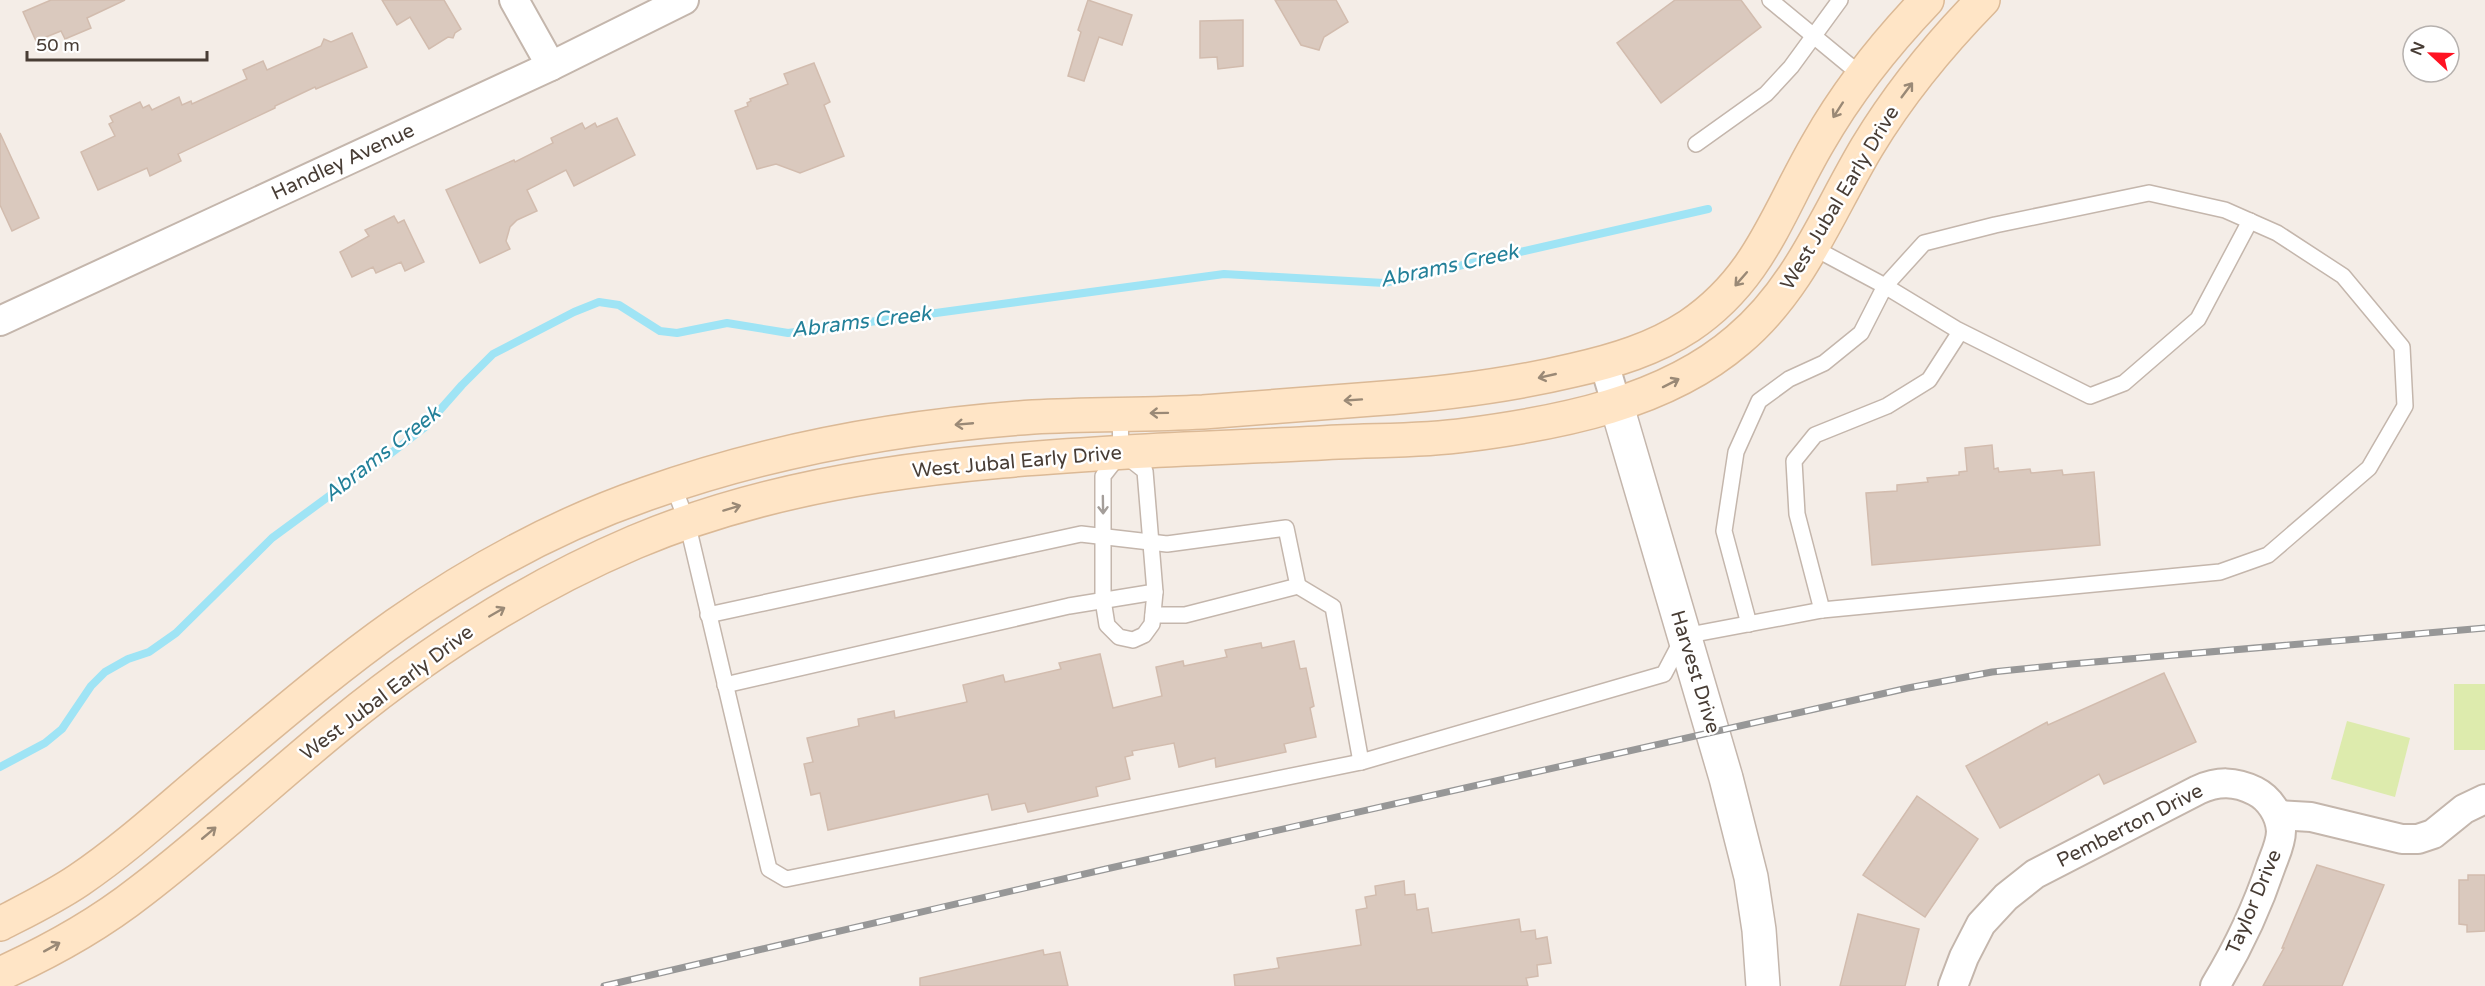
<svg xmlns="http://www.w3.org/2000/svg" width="2485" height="986" viewBox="0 0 2485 986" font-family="'Varela Round',sans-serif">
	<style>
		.pitch { fill: #ddebad }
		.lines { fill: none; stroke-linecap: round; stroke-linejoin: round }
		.stream { stroke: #9fe4f5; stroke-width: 8 }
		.building { fill: #dac9be; stroke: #d2bcae; stroke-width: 1.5 }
		.service-casing { stroke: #c4b6ac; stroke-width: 18 }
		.minor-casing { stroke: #c4b6ac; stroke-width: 32 }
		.tertiary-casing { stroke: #c4b6ac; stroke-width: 36 }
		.secondary-casing { stroke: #dbb996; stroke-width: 36 }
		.service { stroke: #fff; stroke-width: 15 }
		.minor { stroke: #fff; stroke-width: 28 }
		.tertiary { stroke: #fff; stroke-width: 33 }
		.secondary { stroke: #ffe5c6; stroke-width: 33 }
		.rail-casing { stroke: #979797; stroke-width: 7 }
		.rail { stroke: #fff; stroke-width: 4.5; stroke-dasharray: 14; stroke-linecap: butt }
		.oneway { stroke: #9a8976 }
		.oneway2 { stroke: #a49e9a }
		.labels { text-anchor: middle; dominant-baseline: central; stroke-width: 5; stroke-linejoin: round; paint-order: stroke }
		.street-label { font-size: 20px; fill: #483d35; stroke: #fff }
		.water-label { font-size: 21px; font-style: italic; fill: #238099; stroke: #fff }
	</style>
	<rect width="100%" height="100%" fill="#f4ede7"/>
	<g class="pitch">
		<rect x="2454" y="684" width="31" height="66"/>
		<polygon points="2347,721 2410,738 2395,797 2331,779"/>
	</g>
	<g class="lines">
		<polyline class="stream" points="0,767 45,743 62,729 91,686 105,672 128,659 149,652 176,633 272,538 355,477 386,457 425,427 462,385 493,354 574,312 599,302 619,305 660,331 677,333 727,323 788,333 1224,274 1384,283 1708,209"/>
	</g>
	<g class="building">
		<polygon points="51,0 125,0 87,18 91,28 65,39 61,31 36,41 23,12"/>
		<polygon points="382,0 444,0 461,29 455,33 453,38 448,37 429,49 410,17 397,25"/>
		<polygon points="1088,0 1132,15 1122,45 1099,37 1084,81 1068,76 1081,32 1078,30"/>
		<polygon points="1275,0 1336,0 1348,22 1324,37 1319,50 1301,45"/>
		<polygon points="1675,0 1741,0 1761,27 1661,103 1617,43"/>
		<polygon points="1243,20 1243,66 1218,69 1217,57 1200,58 1200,21"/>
		<polygon points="352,33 367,67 316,89 315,87 275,106 275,108 178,154 181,161 150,176 147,168 98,190 81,152 115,136 109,124 113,122 110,116 140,102 143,108 149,105 152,110 179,97 182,105 191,101 192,104 247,79 243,70 263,61 267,70 321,46 324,39 331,42"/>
		<polygon points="814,63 830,102 824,105 844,156 800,173 776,164 757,169 735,111 748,106 747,103 751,101 750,99 788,84 784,74"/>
		<polygon points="617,118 635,155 574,186 566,170 527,190 537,211 517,220 510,227 506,241 510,249 480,263 446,190 514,160 515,162 553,143 551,138 582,123 585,129 595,123 597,127"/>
		<polygon points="0,133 39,218 12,231 0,205"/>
		<polygon points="394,216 398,223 404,220 424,262 405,271 401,262 376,273 373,267 352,277 340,252 369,236 365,230"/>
		<polygon points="1992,445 1994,469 1998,468 1999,472 2030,469 2031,473 2062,470 2063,475 2094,472 2100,545 1872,565 1866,493 1897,491 1897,485 1928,482 1927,478 1959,475 1959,472 1967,471 1965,448"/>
		<polygon points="1294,641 1300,669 1306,668 1314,706 1310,708 1316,737 1284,744 1286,752 1216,767 1215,758 1179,767 1174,743 1132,751 1133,755 1125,757 1130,779 1096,787 1098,796 1028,812 1025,803 992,810 988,794 828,830 820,793 811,795 804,764 813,762 807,738 859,726 858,719 894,711 895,718 967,702 963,685 1003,675 1005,682 1061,669 1059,663 1100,654 1113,708 1162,696 1156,667 1183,661 1184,666 1227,657 1225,650 1261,643 1262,648"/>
		<polygon points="2164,673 2196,742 2104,784 2099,774 2000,828 1966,766 2047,722 2048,725"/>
		<polygon points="1917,796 1978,839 1925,917 1863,875"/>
		<polygon points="2317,865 2384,885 2342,986 2263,986 2284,948 2282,948"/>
		<polygon points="2468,875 2485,875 2485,931 2467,932 2467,925 2459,924 2459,880 2468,880"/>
		<polygon points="1404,881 1405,895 1415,894 1417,910 1428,908 1432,933 1519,919 1521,932 1535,930 1536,939 1547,937 1551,963 1537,965 1538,976 1526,978 1528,986 1235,986 1234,975 1279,968 1277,958 1361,945 1356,910 1367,908 1365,897 1376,895 1375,886"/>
		<polygon points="1858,914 1919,929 1905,986 1840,986"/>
		<polygon points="1043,950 1044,955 1060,952 1068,986 920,986 920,978"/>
	</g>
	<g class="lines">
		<g class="service-casing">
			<g id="service">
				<polyline points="1770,0 1861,75"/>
				<polyline points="1696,144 1766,94 1791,67 1840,0"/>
				<polyline points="1120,414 1121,453 1103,476 1103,600 1107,625 1119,637 1133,640 1144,635 1152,624 1155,592 1145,471 1126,456"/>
				<polyline points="673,485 687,522 769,869 786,879 1361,762 1664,674 1684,636 1822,610 2220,572 2268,555 2369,468 2405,406 2402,347 2343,276 2277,233 2225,210 2149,193 1995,225 1924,243 1885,286 1814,248"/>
				<polyline points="1298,586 1333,607 1361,762"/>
				<polyline points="1822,610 1797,514 1794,461 1815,435 1887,406 1929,380 1960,332"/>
				<polyline points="708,615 1081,534 1167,544 1286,528 1298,586 1185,615 1153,615"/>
				<polyline points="1749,624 1724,531 1736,452 1759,401 1789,379 1824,363 1861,333 1885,286 1956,329 2090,396 2124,383 2198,319 2250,221"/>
				<polyline points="725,685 1069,606 1155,592"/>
			</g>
		</g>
		<g class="minor-casing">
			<g id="minor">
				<polyline points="514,0 551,66"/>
				<polyline points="0,321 551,66 684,0"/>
				<polyline points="1604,363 1616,403"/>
				<polyline points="2278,815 2311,817 2402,839 2418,839 2433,834 2464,809 2485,799"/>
				<path d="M1953 986 1964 957 1981 924 2006 897 2035 874 2198 790C2218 781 2235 781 2255 791 2269 798 2280 814 2281 831 2281 843 2275 855 2271 866 2257 908 2238 948 2215 986"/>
			</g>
		</g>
		<g class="tertiary-casing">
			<polyline id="tertiary" points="1616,403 1726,778 1751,877 1759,930 1763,986"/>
		</g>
		<g class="secondary-casing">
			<g id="secondary">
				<path d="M0 924C27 910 54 897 79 880 132 844 179 799 228 759 283 713 338 666 396 625 473 571 557 525 646 494 770 450 902 426 1033 417 1090 414 1147 415 1203 412 1260 408 1316 403 1372 399 1441 394 1507 386 1574 370 1614 361 1654 349 1689 326 1760 278 1777 213 1818 143 1848 90 1885 44 1927 0"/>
				<path d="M0 974C49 952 99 924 141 891 209 839 272 780 338 726 429 651 527 588 635 542 791 476 960 462 1127 452 1197 448 1268 446 1338 442 1380 440 1424 441 1466 435 1559 423 1665 403 1738 340 1800 288 1827 214 1867 147 1899 94 1940 44 1983 0"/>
			</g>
		</g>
		<use href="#service" class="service"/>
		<use href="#minor" class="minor"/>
		<use href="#tertiary" class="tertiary"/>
		<use href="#secondary" class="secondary"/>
		<g class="rail-casing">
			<polyline id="rail" points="604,986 1106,869 1908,688 1992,672 2071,664 2485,628"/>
		</g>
		<use href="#rail" class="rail"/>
	</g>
	<defs><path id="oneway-shaft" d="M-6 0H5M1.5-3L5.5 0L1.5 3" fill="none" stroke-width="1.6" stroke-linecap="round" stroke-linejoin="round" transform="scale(1.5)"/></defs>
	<g class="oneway">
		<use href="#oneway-shaft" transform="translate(1907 90) rotate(-53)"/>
		<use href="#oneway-shaft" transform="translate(1838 110) rotate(123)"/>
		<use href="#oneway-shaft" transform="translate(1741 279) rotate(131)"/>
		<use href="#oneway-shaft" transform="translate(1547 376) rotate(167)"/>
		<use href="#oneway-shaft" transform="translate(1671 383) rotate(-27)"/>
		<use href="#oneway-shaft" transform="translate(1353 400) rotate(176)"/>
		<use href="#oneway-shaft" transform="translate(1159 413) rotate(179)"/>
		<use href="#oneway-shaft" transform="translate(964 424) rotate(175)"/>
		<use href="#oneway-shaft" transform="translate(732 508) rotate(-17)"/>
		<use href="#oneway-shaft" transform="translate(497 612) rotate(-30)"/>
		<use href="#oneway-shaft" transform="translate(209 833) rotate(-40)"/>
		<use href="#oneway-shaft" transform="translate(52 947) rotate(-29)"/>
	</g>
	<use class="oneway2" href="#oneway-shaft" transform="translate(1103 505) rotate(89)"/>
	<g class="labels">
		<g class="street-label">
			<text transform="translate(343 162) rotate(-25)">Handley Avenue</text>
			<text transform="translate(1840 198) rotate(-59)">West Jubal Early Drive</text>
			<text transform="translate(1017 462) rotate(-5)">West Jubal Early Drive</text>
			<text transform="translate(1695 672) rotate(73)">Harvest Drive</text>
			<text transform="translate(387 693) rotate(-37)">West Jubal Early Drive</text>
			<text transform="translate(2130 826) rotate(-27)">Pemberton Drive</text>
			<text transform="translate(2254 902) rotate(-67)">Taylor Drive</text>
		</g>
		<g class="water-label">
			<text transform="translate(1449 266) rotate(-12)">Abrams Creek</text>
			<text transform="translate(861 322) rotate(-7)">Abrams Creek</text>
			<text transform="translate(382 454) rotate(-38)">Abrams Creek</text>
		</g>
	</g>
	<g transform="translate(2431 54) rotate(292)"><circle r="28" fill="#ffffff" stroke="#b6b1ae" stroke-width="1.5"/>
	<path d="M0-4.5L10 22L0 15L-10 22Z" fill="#ff1322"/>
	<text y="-9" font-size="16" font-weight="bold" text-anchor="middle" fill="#483d35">N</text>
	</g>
	<path d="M27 51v9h180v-9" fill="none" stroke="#483d35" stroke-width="3"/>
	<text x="36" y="51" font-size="18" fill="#483d35" stroke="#ffffff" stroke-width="4.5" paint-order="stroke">50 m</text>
</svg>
